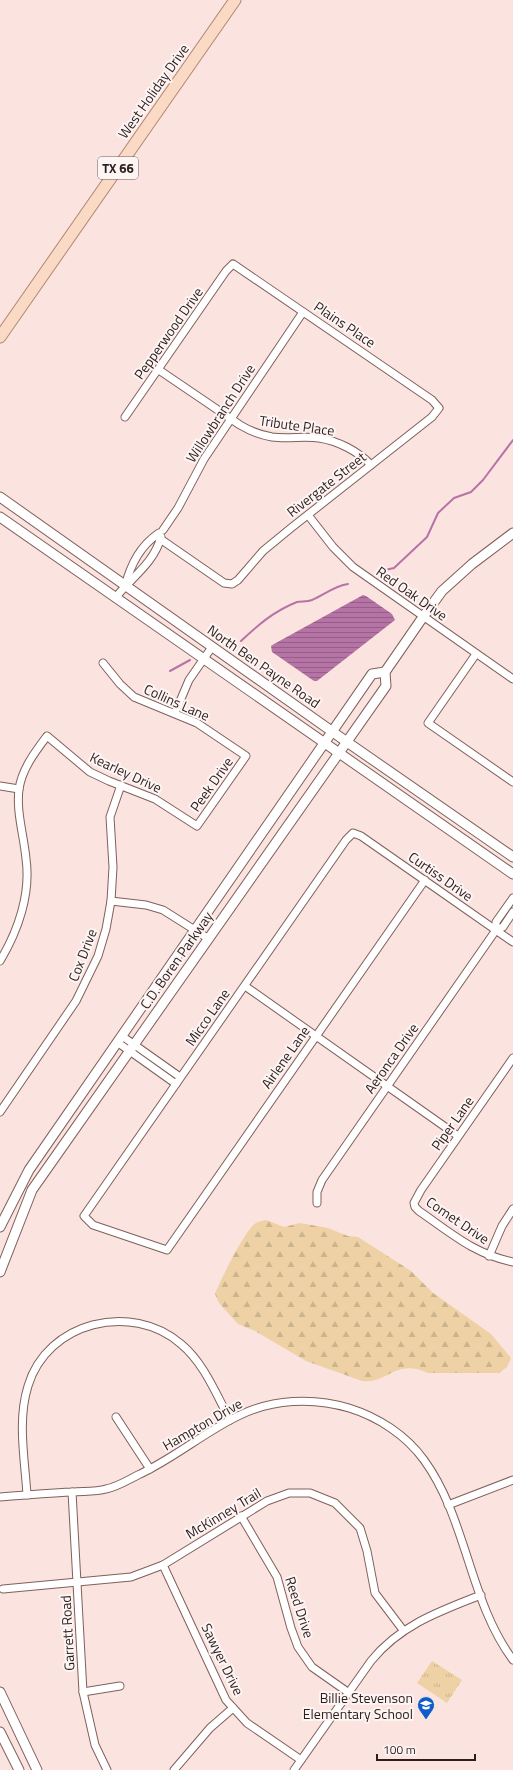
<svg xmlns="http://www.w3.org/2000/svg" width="513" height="1770" viewBox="0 0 513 1770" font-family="'Titillium Web',sans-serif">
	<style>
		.grass { fill: url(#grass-tufts) }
		.forest { fill: url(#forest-firs) }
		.water { fill: url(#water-rules) }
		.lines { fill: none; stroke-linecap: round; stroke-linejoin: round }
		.stream { stroke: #b674a6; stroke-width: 2 }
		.minor-casing { stroke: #80605b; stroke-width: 9 }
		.tertiary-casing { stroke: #80605b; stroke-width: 11 }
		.primary-casing { stroke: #b18871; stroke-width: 13 }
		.minor { stroke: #fff; stroke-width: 7 }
		.tertiary { stroke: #fff; stroke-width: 9 }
		.primary { stroke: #fbdac5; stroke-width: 11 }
		.labels { text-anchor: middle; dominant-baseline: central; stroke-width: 4; stroke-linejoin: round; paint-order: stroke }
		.shield { fill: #fdf5f4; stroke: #6b5e5d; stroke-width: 1 }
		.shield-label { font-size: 13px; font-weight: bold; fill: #2c1e1c }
		.street-label { font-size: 14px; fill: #2c1e1c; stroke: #fdf5f4 }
		.poi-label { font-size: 14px; fill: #2c1e1c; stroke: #fdf5f4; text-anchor: end }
	</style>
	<defs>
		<pattern id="grass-tufts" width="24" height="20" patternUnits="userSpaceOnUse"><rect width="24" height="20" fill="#eed2a5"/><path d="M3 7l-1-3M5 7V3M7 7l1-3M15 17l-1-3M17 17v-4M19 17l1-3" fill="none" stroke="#ccb48d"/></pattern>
		<pattern id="forest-firs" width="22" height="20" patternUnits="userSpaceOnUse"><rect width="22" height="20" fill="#eed2a5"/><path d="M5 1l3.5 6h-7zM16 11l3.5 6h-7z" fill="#ccb48d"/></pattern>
		<pattern id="water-rules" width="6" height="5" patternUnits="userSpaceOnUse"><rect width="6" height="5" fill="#b674a6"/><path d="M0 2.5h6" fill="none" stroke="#945f86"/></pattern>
	</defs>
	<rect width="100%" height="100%" fill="#fbe3e0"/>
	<polygon class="grass" points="432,1661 462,1680 447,1703 417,1683"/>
	<path class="forest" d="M266 1220 284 1227 300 1223 328 1228 348 1236 358 1237 411 1271 433 1293 491 1334 511 1358 507 1367 499 1373H428C394 1358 389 1384 362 1381L306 1361 255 1331 238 1324 219 1303 215 1294C220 1281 246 1228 256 1223 259 1221 263 1221 266 1220Z"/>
	<polygon class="water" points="363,595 366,596 392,614 395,620 317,681 314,681 272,652 271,646 274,644"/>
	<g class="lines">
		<g class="stream">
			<polyline points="385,570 394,568 427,537 438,513 454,498 471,492 483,480 513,440"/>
			<path d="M241 641C258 625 274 611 297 602 301 601 307 602 312 600 324 595 334 586 348 584"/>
			<polyline points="170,671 190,660"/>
		</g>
		<g class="minor-casing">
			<g id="minor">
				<path d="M159 370 240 425C250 431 261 435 272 437 288 439 304 436 319 438 338 441 358 451 371 465"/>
				<polyline points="125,417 226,271 233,264 432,400 439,408 432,417 291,528 263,551 238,580 232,584 224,583 156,536"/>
				<polyline points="308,515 333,547 353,567 513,679"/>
				<polyline points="163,530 178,508 204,459 303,312"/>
				<path d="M125 586C131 564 140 546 159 533"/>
				<path d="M116 597C132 577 154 563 161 537"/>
				<polyline points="476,654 428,723 513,782"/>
				<polyline points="175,713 189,680 212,647"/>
				<polyline points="0,786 19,789"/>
				<path d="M425 880 167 1250 93 1225 84 1216 346 840 353 833 361 836C412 871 462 907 513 942"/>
				<polyline points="111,901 146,905 163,910 209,939"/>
				<polyline points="496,930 496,922 513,898"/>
				<path d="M0 961C18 931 31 894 26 859 24 836 16 812 19 789 22 769 35 752 47 736L90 772 109 781 155 799 197 826 246 756 197 723 134 697 120 684 103 663"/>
				<polyline points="245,986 458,1136"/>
				<polyline points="122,1036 180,1077"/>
				<polyline points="117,1042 176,1084"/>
				<path d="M513 1058 421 1190 414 1203 415 1207 419 1211C451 1233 474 1254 513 1262"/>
				<polyline points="0,1112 76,1001 98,956 106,929 111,901 113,867 110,817 121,785"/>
				<polyline points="317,1203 317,1192 322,1180 496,930 503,927 513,912"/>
				<polyline points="489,1256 502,1226 513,1209"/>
				<polyline points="116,1417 150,1469"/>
				<polyline points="72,1492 83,1692 95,1745 107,1770"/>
				<path d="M27 1495C25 1460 17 1421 28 1386 47 1322 131 1301 181 1344 204 1363 216 1394 230 1420"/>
				<path d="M0 1497C24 1495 48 1493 72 1492 83 1491 96 1492 106 1489 117 1487 128 1480 138 1475 173 1459 203 1433 238 1416 272 1399 313 1397 349 1408 378 1417 406 1435 424 1460 467 1519 469 1601 513 1660"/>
				<polyline points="448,1505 513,1480"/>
				<polyline points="241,1516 277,1577 291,1628 298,1647 312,1667 349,1693"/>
				<polyline points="163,1565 226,1700 247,1723 301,1760"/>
				<polyline points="3,1589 131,1577 163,1565 267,1501 289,1493 310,1493 335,1503 360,1528 367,1551 375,1593 403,1630"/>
				<polyline points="83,1692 120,1686"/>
				<polyline points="174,1770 210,1728 233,1708"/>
				<path d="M294 1770 371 1661C400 1625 440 1611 481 1595"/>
			</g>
		</g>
		<g class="tertiary-casing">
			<g id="tertiary">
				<polyline points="0,497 347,742 513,857"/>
				<polyline points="0,517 513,874"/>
				<polyline points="0,1227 29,1170 372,674 385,672"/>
				<polyline points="0,1272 32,1190 386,686 385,672 423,617 442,591 472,564 513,533"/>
				<polyline points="0,1692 37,1770"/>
				<polyline points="0,1732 19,1770"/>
			</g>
		</g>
		<g class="primary-casing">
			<polyline id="primary" points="0,337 235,0"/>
		</g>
		<use href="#minor" class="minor"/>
		<use href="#tertiary" class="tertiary"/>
		<use href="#primary" class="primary"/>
	</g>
	<defs>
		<g id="school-pin" transform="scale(0.9)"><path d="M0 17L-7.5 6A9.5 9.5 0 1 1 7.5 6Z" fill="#125cc7" stroke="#fdf5f4"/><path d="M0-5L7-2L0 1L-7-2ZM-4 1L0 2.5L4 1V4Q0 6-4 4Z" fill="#fff"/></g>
	</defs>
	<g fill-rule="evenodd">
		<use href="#school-pin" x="426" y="1705"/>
	</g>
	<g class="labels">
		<rect class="shield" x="98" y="157" width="40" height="22" rx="3"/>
		<g class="shield-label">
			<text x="118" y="168">TX 66</text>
		</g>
		<g class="street-label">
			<text transform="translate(153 91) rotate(-55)">West Holiday Drive</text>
			<text transform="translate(345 324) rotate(34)">Plains Place</text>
			<text transform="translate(168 333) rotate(-55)">Pepperwood Drive</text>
			<text transform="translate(220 413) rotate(-57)">Willowbranch Drive</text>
			<text transform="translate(297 425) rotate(8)">Tribute Place</text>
			<text transform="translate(326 484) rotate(-38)">Rivergate Street</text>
			<text transform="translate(412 593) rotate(35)">Red Oak Drive</text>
			<text transform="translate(264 666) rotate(35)">North Ben Payne Road</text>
			<text transform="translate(177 702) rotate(24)">Collins Lane</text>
			<text transform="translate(126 772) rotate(25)">Kearley Drive</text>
			<text transform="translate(211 784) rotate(-55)">Peek Drive</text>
			<text transform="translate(441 876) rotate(35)">Curtiss Drive</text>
			<text transform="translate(82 955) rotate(-69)">Cox Drive</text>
			<text transform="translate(176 960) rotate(-55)">C.D. Boren Parkway</text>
			<text transform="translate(207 1017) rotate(-55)">Micco Lane</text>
			<text transform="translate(285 1057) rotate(-55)">Airlene Lane</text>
			<text transform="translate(391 1058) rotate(-55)">Aeronca Drive</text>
			<text transform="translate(452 1123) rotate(-55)">Piper Lane</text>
			<text transform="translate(458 1220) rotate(34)">Comet Drive</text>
			<text transform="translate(202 1424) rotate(-30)">Hampton Drive</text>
			<text transform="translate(223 1513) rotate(-31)">McKinney Trail</text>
			<text transform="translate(300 1607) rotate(72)">Reed Drive</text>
			<text transform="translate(67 1633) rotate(-93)">Garrett Road</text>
			<text transform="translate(223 1659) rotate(64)">Sawyer Drive</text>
		</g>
		<g class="poi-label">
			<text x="413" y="1697">Billie Stevenson<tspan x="413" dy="16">Elementary School</tspan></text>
		</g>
	</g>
	<path d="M377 1754v6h98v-6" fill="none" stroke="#2c1e1c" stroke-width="2"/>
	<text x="383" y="1754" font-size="12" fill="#2c1e1c" stroke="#fdf5f4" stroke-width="3" paint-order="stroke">100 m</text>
</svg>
